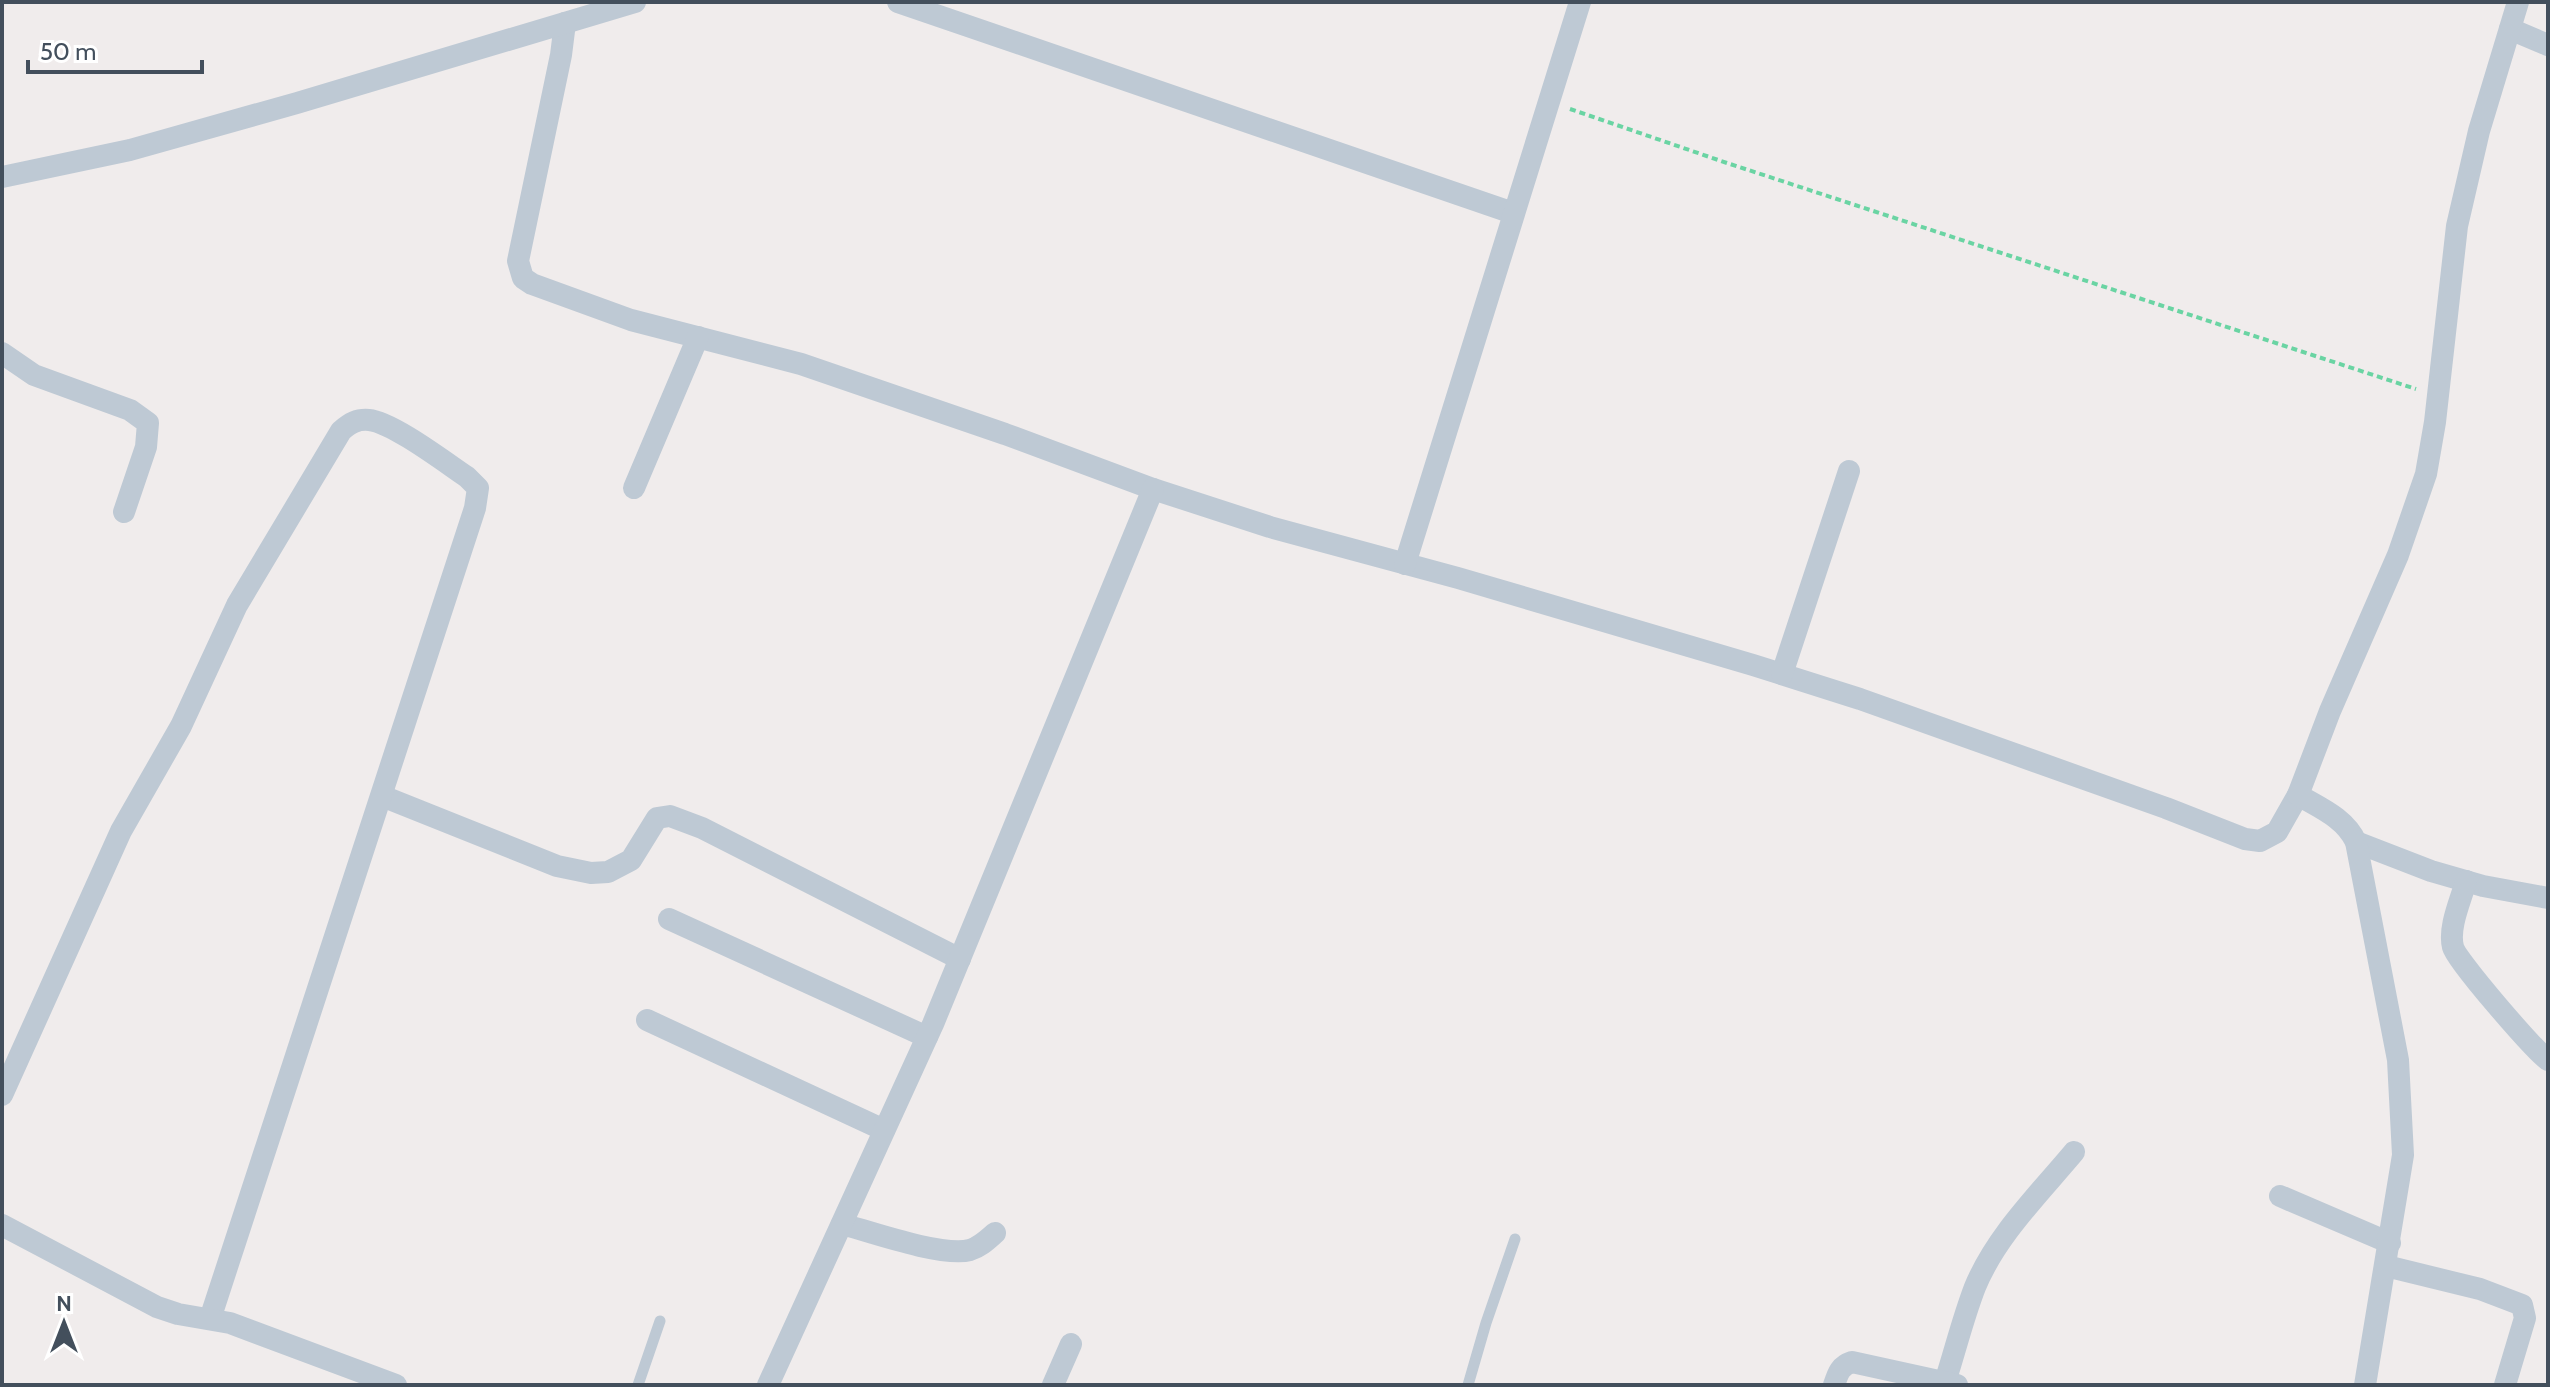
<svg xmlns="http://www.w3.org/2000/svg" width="2550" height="1387" viewBox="0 0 2550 1387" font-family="Cabin,sans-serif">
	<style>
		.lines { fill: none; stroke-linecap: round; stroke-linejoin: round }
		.path { stroke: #6ad4a3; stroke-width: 4; stroke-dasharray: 6 4; stroke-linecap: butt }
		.service { stroke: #bec9d4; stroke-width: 11 }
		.minor { stroke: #bec9d4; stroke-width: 22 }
	</style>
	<rect width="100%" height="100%" fill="#f0ecec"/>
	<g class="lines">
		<polyline class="path" points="1570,109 1727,163 2416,389"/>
		<g class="service">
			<polyline points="638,1385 660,1321"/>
			<polyline points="1468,1385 1486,1323 1515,1239"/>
		</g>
		<g class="minor">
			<polyline points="898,2 1513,213"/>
			<polyline points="565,23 561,55 518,261 523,278 532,284 631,320 801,364 1005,434 1153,489 1270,527 1458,578 1753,665 1860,699 2166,808 2245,839 2260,841 2277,832 2298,795"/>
			<polyline points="2510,29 2548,45"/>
			<polyline points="2,177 130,150 297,103 635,2"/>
			<polyline points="2,353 34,375 130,410 148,423 146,447 124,512"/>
			<polyline points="634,488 698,337"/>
			<polyline points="1405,564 1580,2"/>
			<polyline points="1782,674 1849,471"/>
			<polyline points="382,796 557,866 591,873 608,872 631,860 657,818 670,816 702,828 960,959"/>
			<polyline points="2356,842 2431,871 2483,886 2548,898"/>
			<path d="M2466 881C2461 900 2448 927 2453 947 2456 960 2534 1050 2548 1060"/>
			<polyline points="669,919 927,1037"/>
			<polyline points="647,1020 884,1130"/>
			<path d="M2 1095 121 831 181 726 237 605 341 431C350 423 357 419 369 420 392 422 446 463 467 477L478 488 475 508 210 1319"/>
			<polyline points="2280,1196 2390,1243"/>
			<path d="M842 1224C871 1232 942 1257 970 1250 980 1247 987 1240 995 1233"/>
			<polyline points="2,1225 157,1307 178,1314 230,1323 396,1385"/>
			<polyline points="2386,1266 2480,1289 2522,1305 2525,1318 2505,1385"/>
			<path d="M1945 1382C1955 1351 1963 1318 1975 1287 1996 1236 2039 1194 2074 1152"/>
			<polyline points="768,1385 933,1024 1153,489"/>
			<polyline points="1053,1385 1071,1344"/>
			<path d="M1834 1385C1838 1373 1840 1366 1852 1362L1957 1385"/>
			<path d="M2365 1385 2403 1155 2398 1060 2356 842C2345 818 2320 808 2298 795L2330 711 2398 555 2426 474 2435 422 2457 226 2479 131 2518 2"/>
		</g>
	</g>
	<rect width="2550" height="1387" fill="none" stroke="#434f5c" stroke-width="8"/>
	<g transform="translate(64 1323)" stroke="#ffffff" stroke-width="6" paint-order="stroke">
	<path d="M0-6L14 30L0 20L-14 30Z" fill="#434f5c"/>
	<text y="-12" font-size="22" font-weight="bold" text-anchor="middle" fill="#434f5c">N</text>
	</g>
	<path d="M28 60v12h174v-12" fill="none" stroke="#434f5c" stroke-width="4"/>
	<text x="40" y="60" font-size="24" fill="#434f5c" stroke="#ffffff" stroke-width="6" paint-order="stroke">50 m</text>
</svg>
